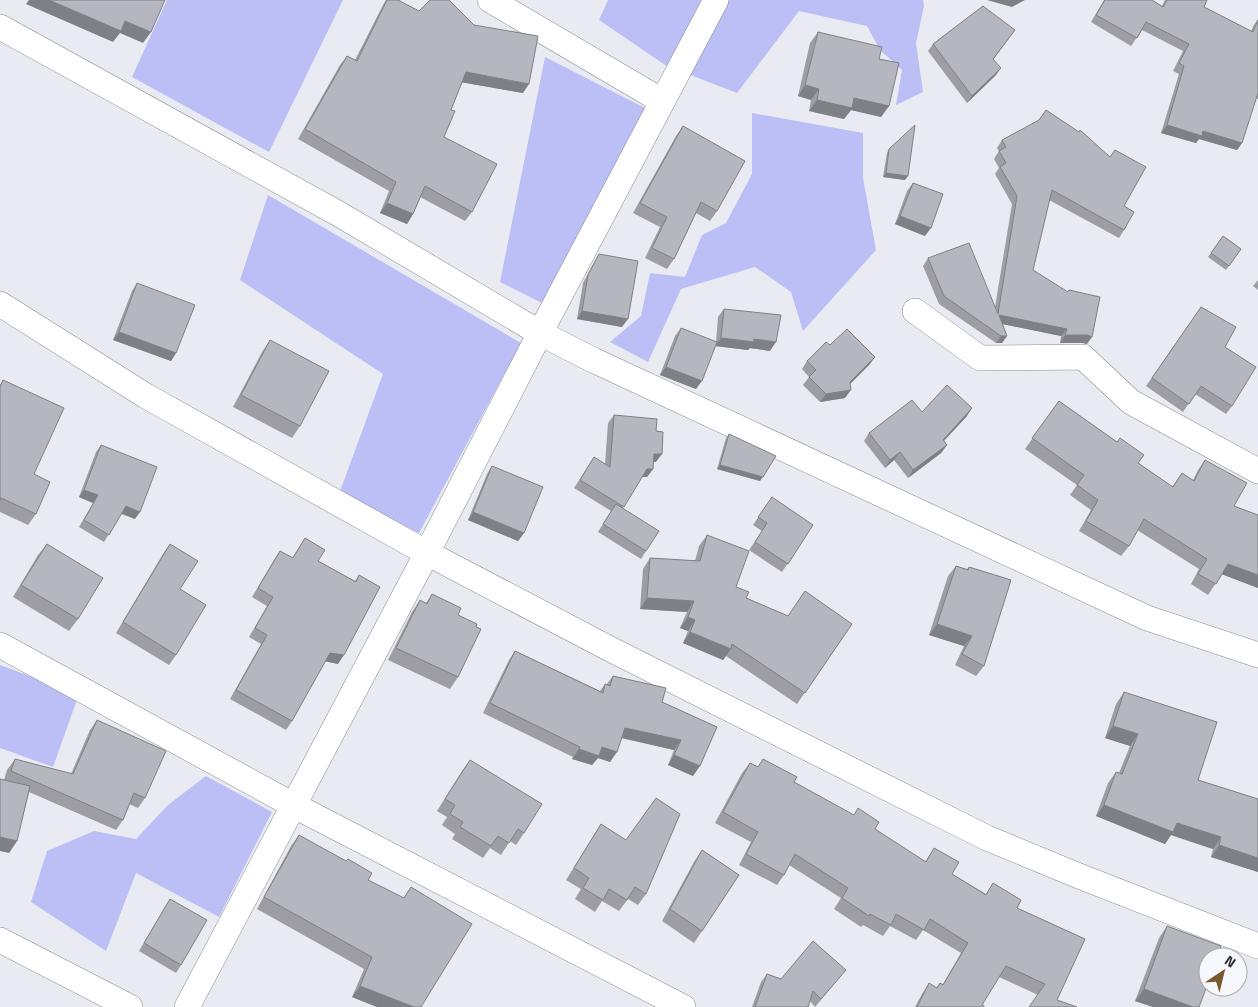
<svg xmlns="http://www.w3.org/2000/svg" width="1258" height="1007" viewBox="0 0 1258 1007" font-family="'Titillium Web',sans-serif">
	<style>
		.green { fill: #bbbff5 }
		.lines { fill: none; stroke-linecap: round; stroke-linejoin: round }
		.street-casing { stroke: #8a8b92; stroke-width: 26 }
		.street { stroke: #fff; stroke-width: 25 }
		.wall { fill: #9d9da3 }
		.shaded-wall { fill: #7f8085 }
		.building { fill: #b6b7be; stroke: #7f8085 }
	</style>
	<rect width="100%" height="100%" fill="#eaebf2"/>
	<g class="green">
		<polygon points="167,0 343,0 269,152 132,77"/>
		<polygon points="608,0 704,0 671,69 599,20"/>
		<polygon points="728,0 923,0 924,6 916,43 923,92 896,105 902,70 880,50 867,26 799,11 737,93 688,74"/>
		<polygon points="545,57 647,109 546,305 500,282"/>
		<polygon points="752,113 863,133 863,178 876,250 803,331 791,292 755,267 681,289 648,362 610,342 641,316 650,273 685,277 702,235 726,223 752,174"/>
		<polygon points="268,195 521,343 419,533 339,494 383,374 240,280"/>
		<polygon points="0,665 79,694 53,767 0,748"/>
		<polygon points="206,776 272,812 219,917 136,873 106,951 31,902 47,851 94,831 136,839 168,805"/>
	</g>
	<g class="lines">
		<g class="street-casing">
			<g id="street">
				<polyline points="490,0 662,101"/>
				<polyline points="0,27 339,214 540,333 593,360 1147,618 1258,655"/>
				<polyline points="0,304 146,396 427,553 612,650 987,838 1079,876 1258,946"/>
				<polyline points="915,311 980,358 1083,357 1131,402 1258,471"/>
				<polyline points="0,645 293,805 683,1007"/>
				<polyline points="0,940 130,1007"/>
				<polyline points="187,1007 427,553 540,333 716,0"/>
			</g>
		</g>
		<use href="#street" class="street"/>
	</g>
	<g class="wall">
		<polygon points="386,0 398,0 523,93 462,82 451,110 444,137 472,212 465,221 420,197 413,214 407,224 380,213 389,191 298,139 340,65 347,56 355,60 383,5"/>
		<polygon points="1104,0 1152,0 1162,6 1165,0 1207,0 1204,7 1251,31 1254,25 1258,19 1258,99 1256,98 1242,143 1237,150 1199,139 1196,143 1161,133 1179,74 1173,71 1183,51 1142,30 1131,46 1091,22"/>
		<polygon points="818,32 879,59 889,106 881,117 851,110 844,119 809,111 811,100 798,96 810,43"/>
		<polygon points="1010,37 993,60 996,75 967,103 928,51 933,44"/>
		<polygon points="683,126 717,211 710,221 696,213 674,259 667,269 645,258 660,227 633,213 676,136"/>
		<polygon points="1002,140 1110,157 1115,150 1124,206 1124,230 1119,238 1049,200 1033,270 1087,344 1083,343 1060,343 1061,336 1002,324 1007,336 1002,343 996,343 939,304 923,266 928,258 995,307 1012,204 995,174 999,168 994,159 999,151 997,148"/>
		<polygon points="889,149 905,180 883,177 887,153"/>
		<polygon points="913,183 925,236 895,224 907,191"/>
		<polygon points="1223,236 1241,249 1226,270 1208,257"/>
		<polygon points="599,254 622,327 577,319 583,283 594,262"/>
		<polygon points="1258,280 1258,290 1253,286"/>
		<polygon points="137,283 176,353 171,361 113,340 132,291"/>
		<polygon points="1201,307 1225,347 1232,406 1226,414 1195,394 1183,412 1146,386"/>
		<polygon points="724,309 770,351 750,348 748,350 715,346 696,389 660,375 675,336 681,328 716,342 718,317"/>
		<polygon points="270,340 300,426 292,438 233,407 262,352"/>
		<polygon points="830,345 875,357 869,365 850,384 845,398 820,402 803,385 809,377 802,369 807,361"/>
		<polygon points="3,380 34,474 36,514 28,525 0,512 0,385"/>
		<polygon points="1059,401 1138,463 1172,487 1182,473 1193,480 1198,470 1205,460 1234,506 1258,588 1222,574 1208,595 1191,584 1199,569 1137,530 1129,546 1121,556 1079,531 1091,510 1070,495 1077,485 1025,449"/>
		<polygon points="922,412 967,416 944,441 947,445 941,453 908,478 894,460 885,468 864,441 869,433"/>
		<polygon points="614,415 656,431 656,462 653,462 653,469 647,477 642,477 623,508 646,551 641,559 598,532 611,511 574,488 594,457 605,464 608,423"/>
		<polygon points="729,434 760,481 717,469 726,438"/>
		<polygon points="101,445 135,519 121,514 104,542 79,527 93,503 79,497 96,452"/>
		<polygon points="492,466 524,533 518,541 468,520 487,474"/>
		<polygon points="772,497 813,525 782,572 749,550 762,531 753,525"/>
		<polygon points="707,535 736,587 746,598 788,616 852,624 797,704 726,656 723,660 683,643 688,631 680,628 687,612 640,609 643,569 650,558 695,561 699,546"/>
		<polygon points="305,538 318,561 355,581 359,575 338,664 325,661 292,721 286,730 230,699 261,644 249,637 267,606 252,597 274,560 280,551 292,558"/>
		<polygon points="47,544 78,619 69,631 13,597 38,555"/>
		<polygon points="170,544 180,589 176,655 169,665 116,633 163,554"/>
		<polygon points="956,566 967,569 969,567 984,666 976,676 955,665 964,646 929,635 948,576"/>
		<polygon points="432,594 458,615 458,677 450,689 388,660 412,612 420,600 426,603"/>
		<polygon points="515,651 600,691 605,684 606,685 613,676 662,702 717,727 693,776 668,765 674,750 621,738 610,762 598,758 592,765 572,759 573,757 483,713 509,660"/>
		<polygon points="1124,692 1198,780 1258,799 1258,872 1211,857 1213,849 1171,835 1165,844 1096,816 1108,783 1116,772 1119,773 1130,746 1105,738 1116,704"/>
		<polygon points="97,720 145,798 138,808 129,804 123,820 116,830 29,792 17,841 9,853 4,780 7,770 15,759 71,774 90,730"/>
		<polygon points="763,759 794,782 875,829 925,862 934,848 952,874 986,894 993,883 1017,908 1085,939 1038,995 999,977 982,1005 984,1007 915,1007 922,994 929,983 936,988 940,983 943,984 961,953 923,930 916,940 890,926 883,936 863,925 861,927 834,909 841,898 789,865 784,875 777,885 739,865 751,842 715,823 742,773 750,763 758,767"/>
		<polygon points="470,760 524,833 516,845 510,841 501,855 490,848 483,858 452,839 455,834 442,825 447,817 437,811 462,771"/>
		<polygon points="601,824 646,894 638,905 628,899 619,911 602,901 595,912 575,899 581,889 566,880"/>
		<polygon points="299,835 368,880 404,898 411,887 421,1007 377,1007 352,997 364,969 257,909 291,846"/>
		<polygon points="702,850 739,875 694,943 662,921 694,862"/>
		<polygon points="170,899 181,965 176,973 139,951 165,907"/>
		<polygon points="1167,926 1199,1007 1153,1007 1135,1001 1159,938"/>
		<polygon points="767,974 781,979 840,977 815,1007 810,1001 808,1007 752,1007 761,982"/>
	</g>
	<g class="shaded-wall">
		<polygon points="29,0 49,0 125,21 151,32 143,43 120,33 113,42 26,4"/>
		<polygon points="987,0 1025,0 1012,7"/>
		<polygon points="1001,68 996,75 967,103 972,96"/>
		<polygon points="466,72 529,84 523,93 460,82"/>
		<polygon points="805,85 819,89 811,100 798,96"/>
		<polygon points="854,98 889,106 881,117 851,110 844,119 809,111 817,100"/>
		<polygon points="1167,125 1203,131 1242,143 1237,150 1199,139 1196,143 1161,133"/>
		<polygon points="886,173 908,176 905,180 883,177"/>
		<polygon points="387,203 413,214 407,224 380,213"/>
		<polygon points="900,216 931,228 925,236 895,224"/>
		<polygon points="582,311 628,319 622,327 577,319"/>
		<polygon points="999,315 1067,329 1061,336 993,322"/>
		<polygon points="119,332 176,353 171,361 113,340"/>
		<polygon points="1065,335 1088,335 1092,337 1087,344 1083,343 1060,343"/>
		<polygon points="1001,336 1007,336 1002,343 996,343"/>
		<polygon points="721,338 754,339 776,342 770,351 750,348 748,350 715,346"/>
		<polygon points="875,357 869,365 844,390 850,382"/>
		<polygon points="666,367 702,381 696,389 660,375"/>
		<polygon points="851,390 845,398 820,402 826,394"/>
		<polygon points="972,408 967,416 937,448 943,440"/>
		<polygon points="947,445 941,453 908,478 913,470"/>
		<polygon points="900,452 894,460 885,468 890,460"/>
		<polygon points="654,454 662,454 656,462 648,462"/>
		<polygon points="720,465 763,477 760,481 717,469"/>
		<polygon points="647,469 653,469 647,477 642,477"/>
		<polygon points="84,490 98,495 93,503 79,497"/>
		<polygon points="126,506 140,512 135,519 121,513"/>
		<polygon points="473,512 524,533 518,541 468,520"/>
		<polygon points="1228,564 1258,575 1258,588 1221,574"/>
		<polygon points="647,598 694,601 687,612 640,609"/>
		<polygon points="688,617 695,620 688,631 680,628"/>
		<polygon points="937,624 972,636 964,646 929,635"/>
		<polygon points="690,632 731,649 723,660 683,643"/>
		<polygon points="330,653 344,655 338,664 324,661"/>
		<polygon points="1113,726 1138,734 1130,746 1105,738"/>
		<polygon points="625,728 681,740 674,750 618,737"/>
		<polygon points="602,747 617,752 610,762 598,758 592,765 572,759 579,749"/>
		<polygon points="674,755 700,766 693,776 668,765"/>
		<polygon points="1104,805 1177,823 1221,837 1213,849 1171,835 1165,844 1096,816"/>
		<polygon points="0,837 17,841 9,853 0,851"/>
		<polygon points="1219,845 1258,858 1258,872 1211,857"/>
		<polygon points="360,986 414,1007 377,1007 352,997"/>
		<polygon points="1144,989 1193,1007 1153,1007 1135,1001"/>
	</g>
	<g class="building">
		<polygon points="49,0 165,0 151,32 125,21 121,31"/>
		<polygon points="387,0 398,0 419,11 430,0 449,0 474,25 538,36 529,84 466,72 451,110 455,111 444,137 497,164 472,212 425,186 413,214 387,203 396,182 305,129 347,56 357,61"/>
		<polygon points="1105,0 1152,0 1163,7 1167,0 1207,0 1204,7 1253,32 1258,20 1258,93 1242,143 1203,131 1202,136 1167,125 1184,66 1179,63 1189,44 1146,22 1137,38 1096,15"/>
		<polygon points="983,6 1015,30 993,59 1001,68 972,96 933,44"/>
		<polygon points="818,32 882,47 879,59 899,63 889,106 854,98 852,108 817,100 819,89 805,85"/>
		<polygon points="1046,110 1079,132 1080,130 1110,157 1115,150 1146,167 1124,206 1134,212 1124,230 1052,190 1033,270 1068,292 1069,290 1100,297 1092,337 1088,335 1065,335 1067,329 999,315 1007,336 1001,336 944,296 928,258 969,243 998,314 1017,196 1000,167 1006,163 999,151 1006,147 1002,140 1039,120"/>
		<polygon points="915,125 908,176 886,173 889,149"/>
		<polygon points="683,126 745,161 717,211 701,202 674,259 652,248 667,217 640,203"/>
		<polygon points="913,183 943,194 931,228 900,216"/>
		<polygon points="1223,236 1241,249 1229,266 1211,253"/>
		<polygon points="599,254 638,261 628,319 582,311 588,275"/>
		<polygon points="137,283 195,305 176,353 119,332"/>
		<polygon points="1201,307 1236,327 1225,347 1256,367 1232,406 1201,386 1189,404 1152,378"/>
		<polygon points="724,309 781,315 776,342 754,339 754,342 721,338"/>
		<polygon points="681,328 717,342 702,381 666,367"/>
		<polygon points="847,329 875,357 850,382 851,390 826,394 809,377 816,370 807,361 826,342 830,345"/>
		<polygon points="270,340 329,371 300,426 241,395"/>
		<polygon points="3,380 64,408 34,474 50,482 36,514 1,498 0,500 0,387"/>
		<polygon points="947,385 972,408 943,440 947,445 913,470 900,452 890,460 869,433 912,400 922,412"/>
		<polygon points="1059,401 1117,442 1120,438 1144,455 1138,463 1173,487 1182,473 1194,481 1205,460 1247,483 1234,506 1258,515 1258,575 1228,564 1216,584 1198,574 1207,559 1144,519 1129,546 1086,521 1098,500 1077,485 1084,475 1032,438"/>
		<polygon points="614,415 657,419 656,431 663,432 662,454 654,454 653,469 647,469 624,507 580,480 594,457 610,467"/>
		<polygon points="729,434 776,456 763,477 720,465"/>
		<polygon points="101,445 157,467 140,512 126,506 109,535 84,520 98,495 84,490"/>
		<polygon points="492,466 543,487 524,533 473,512"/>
		<polygon points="772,497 813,525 788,564 755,542 767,523 758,517"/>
		<polygon points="616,504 659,531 646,551 603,524"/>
		<polygon points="707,535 749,551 736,587 749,592 746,598 788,616 805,591 852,624 805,693 732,644 731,649 690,632 695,620 688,617 694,601 647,598 650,558 700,561"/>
		<polygon points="305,538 325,550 318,561 356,582 359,575 380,587 344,655 330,653 292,721 236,690 267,635 255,628 273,597 258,588 280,551 293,558"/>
		<polygon points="47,544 103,578 78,619 21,585"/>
		<polygon points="170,544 198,561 180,589 206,605 176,655 123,622"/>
		<polygon points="956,566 968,570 969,567 1011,580 984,666 962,654 972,636 937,624"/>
		<polygon points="432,594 461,608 458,615 477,624 476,627 481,629 458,677 396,648 420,600 427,604"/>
		<polygon points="515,651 603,693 605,684 610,686 613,676 666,688 662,702 717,727 700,766 674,755 681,740 625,728 617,752 602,747 599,756 579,749 580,747 490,703"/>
		<polygon points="1124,692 1217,722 1198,780 1258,799 1258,858 1219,845 1221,837 1177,823 1173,832 1104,805 1116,772 1122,774 1138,734 1113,726"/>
		<polygon points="97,720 166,751 145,798 134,793 123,820 11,771 15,759 73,774"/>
		<polygon points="763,759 797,777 794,782 854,815 858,808 879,822 875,829 926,862 934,848 959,862 952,874 986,895 993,883 1021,900 1017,908 1085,939 1057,1000 1077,1007 1029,1007 1045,984 1006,966 982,1005 984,1006 984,1007 917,1007 929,983 937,988 940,983 943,985 968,943 930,919 924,930 896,914 891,925 870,914 869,916 842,898 848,888 795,854 784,875 746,854 758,832 723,812 750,763 758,767"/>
		<polygon points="470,760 542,804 524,833 518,829 509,843 498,836 491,846 460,827 463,822 450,814 455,805 445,799"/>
		<polygon points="0,779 30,786 17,841 0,837"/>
		<polygon points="656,798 680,814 646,894 635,887 627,900 609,889 603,900 583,888 589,878 574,868 601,824 626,840"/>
		<polygon points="299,835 346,861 348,859 372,873 368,880 404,898 411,887 472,924 421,1007 414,1007 360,986 372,957 264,897"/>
		<polygon points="702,850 739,875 702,931 670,909"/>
		<polygon points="170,899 207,920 181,965 144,943"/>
		<polygon points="1167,926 1221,946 1217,957 1208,957 1208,983 1199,1007 1193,1007 1144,989"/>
		<polygon points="813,941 846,970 821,999 813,991 808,1007 755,1007 767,974 781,979"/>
	</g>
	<g transform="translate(1223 972) rotate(35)"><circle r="24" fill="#f7f8fe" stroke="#a8a8ad"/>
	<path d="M0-4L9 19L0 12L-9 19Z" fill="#79592f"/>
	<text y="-8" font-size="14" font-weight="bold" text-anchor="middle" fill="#313134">N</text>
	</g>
</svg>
